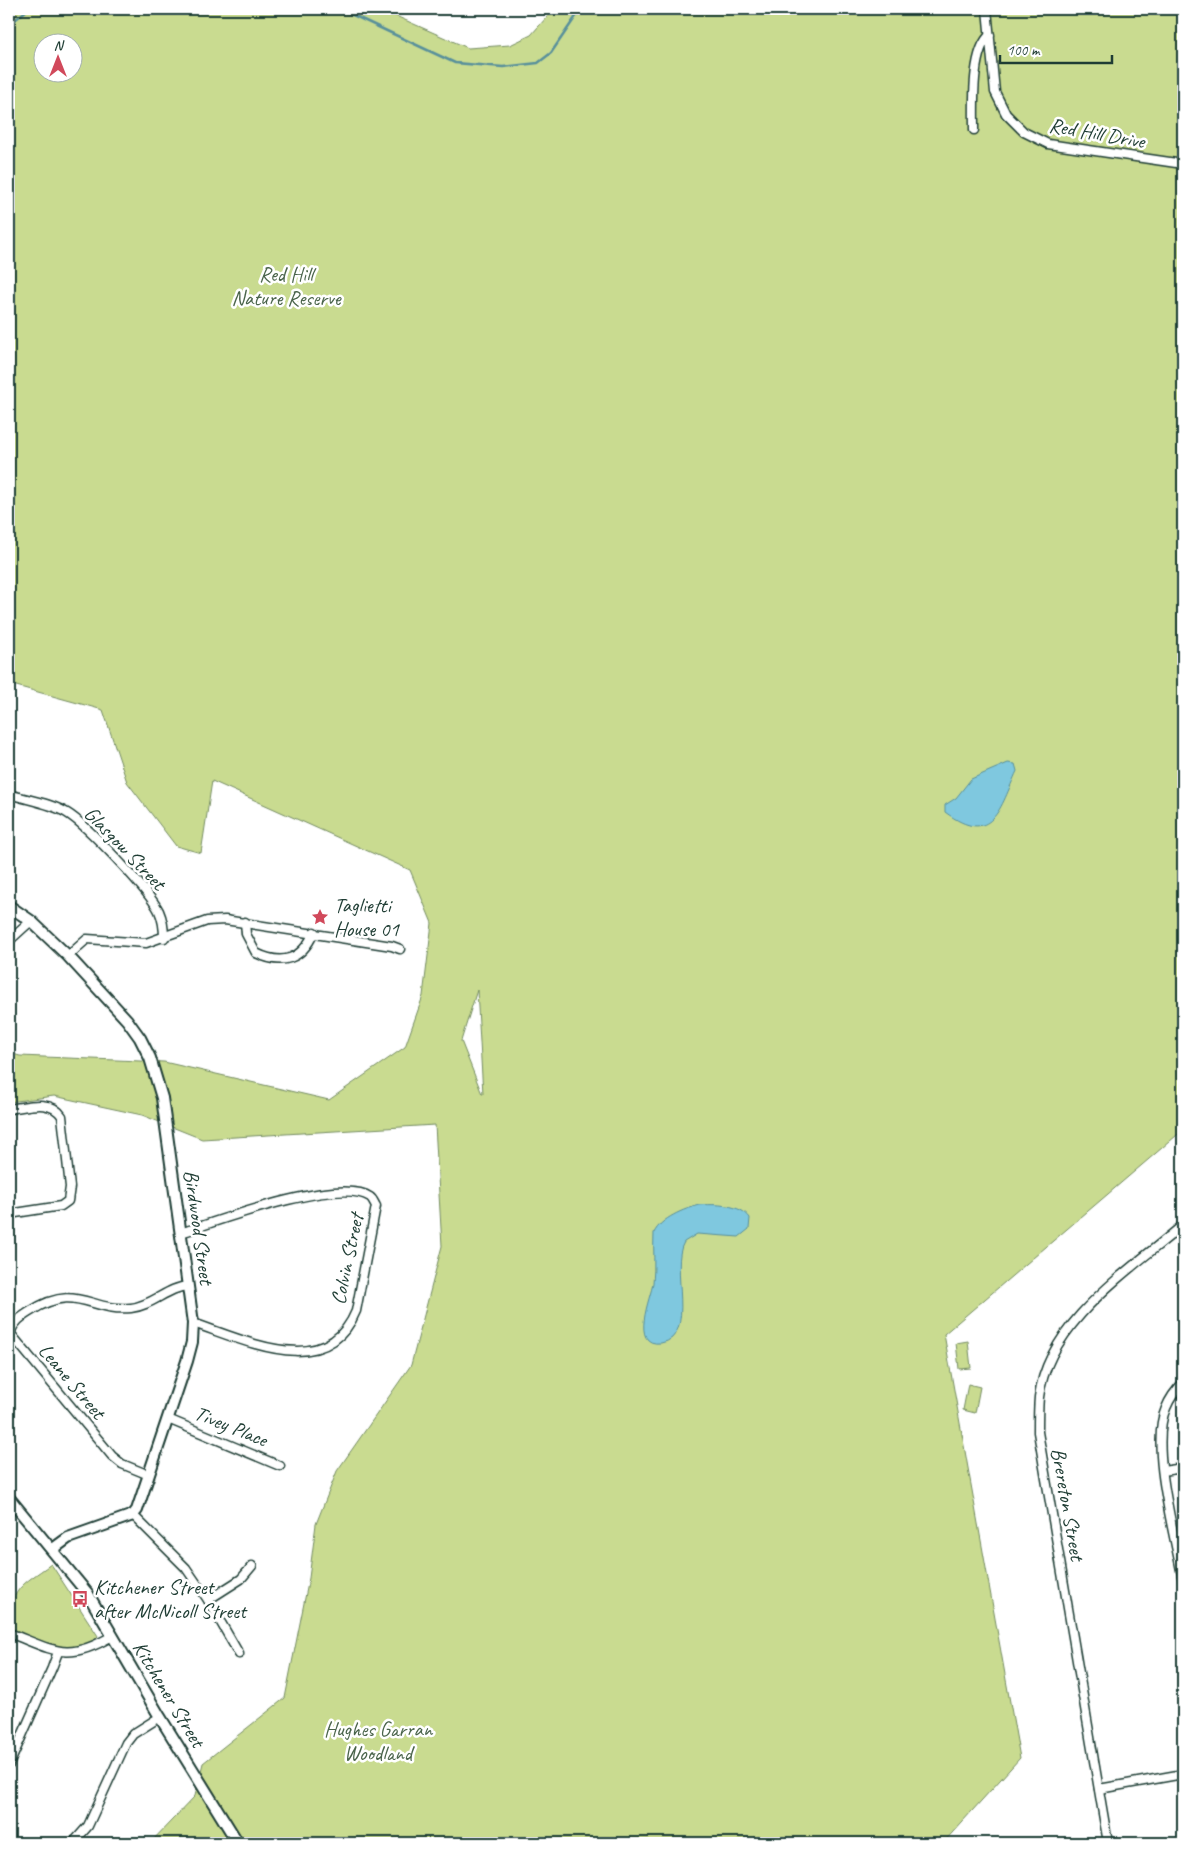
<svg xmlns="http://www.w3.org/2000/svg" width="1192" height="1852" viewBox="0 0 1192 1852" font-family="Caveat,sans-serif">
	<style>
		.green { fill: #c9db90; stroke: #748c62; fill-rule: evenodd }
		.water { fill: #7fc8df; stroke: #59909b }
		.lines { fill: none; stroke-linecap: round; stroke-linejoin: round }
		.stream { stroke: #59909b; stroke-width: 2.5 }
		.minor-casing { stroke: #1f3d34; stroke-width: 11 }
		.tertiary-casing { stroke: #1f3d34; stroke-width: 14 }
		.minor { stroke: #fff; stroke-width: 8 }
		.tertiary { stroke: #fff; stroke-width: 10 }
		.labels { text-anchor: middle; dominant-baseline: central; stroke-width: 5; stroke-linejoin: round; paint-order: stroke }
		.street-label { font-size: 21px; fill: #1f3d34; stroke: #fff }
		.park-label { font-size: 21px; fill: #4a644b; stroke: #fff }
		.poi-label { font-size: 21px; fill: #1f3d34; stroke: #fff; text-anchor: start }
	</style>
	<rect width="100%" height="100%" fill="#fff"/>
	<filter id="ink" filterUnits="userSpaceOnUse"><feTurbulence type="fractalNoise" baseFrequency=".02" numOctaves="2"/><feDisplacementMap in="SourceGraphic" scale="10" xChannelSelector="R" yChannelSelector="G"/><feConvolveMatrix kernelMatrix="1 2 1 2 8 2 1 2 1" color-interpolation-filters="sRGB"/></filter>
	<g filter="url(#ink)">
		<g class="green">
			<path d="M9 9H380L468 48 510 45 531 35 554 9H1183V1130L944 1334 1020 1758 943 1843H150L195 1796 203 1763 285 1698 309 1578 316 1524 337 1471 411 1365 442 1246 435 1125 202 1139 142 1115 54 1096 9 1102V1053L20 1056 164 1062 329 1100 405 1047 423 996 432 923 410 870 212 781 201 853 176 846 127 782 103 710 9 684ZM42 42H72V72H42ZM477 990 483 1094H482L461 1041Z"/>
			<polygon points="968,1341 971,1368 959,1369 956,1343"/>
			<polygon points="968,1384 980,1387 975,1413 963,1410"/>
			<path d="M51 1564 98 1636C78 1663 33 1637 9 1628 9 1589 22 1585 51 1564Z"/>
		</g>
		<g class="water">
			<path d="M1008 763 1015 764 1017 771C1000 807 993 848 945 812V805L956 798 971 779Z"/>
			<path d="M699 1205C714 1204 741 1204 750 1218L749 1229 739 1237 697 1234 684 1242C669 1266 698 1337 661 1343 629 1347 651 1297 653 1283 655 1266 653 1249 654 1233 661 1218 684 1209 699 1205Z"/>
		</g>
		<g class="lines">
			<g class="stream">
				<polyline points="340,9 455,63 503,67 538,63 551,53 581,9"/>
				<polyline points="9,25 28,9"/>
			</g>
			<g class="minor-casing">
				<g id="minor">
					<polyline points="987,9 995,92 1006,114 1024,132 1048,144 1183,164"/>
					<path d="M974 130C974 106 971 51 990 35"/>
					<path d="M9 794C28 800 51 803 67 813 87 825 149 891 159 911 163 920 164 928 164 938"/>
					<path d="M245 922 246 934 256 953C282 966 302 960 314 932"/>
					<polyline points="9,941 31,921"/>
					<polyline points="68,956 87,939 146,943 207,921 225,920 392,946 400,949"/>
					<path d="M9 1109C27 1107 50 1098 62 1116L70 1187 68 1201 61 1206 9 1214"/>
					<path d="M181 1233C217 1221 339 1176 370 1197 373 1199 374 1203 376 1206L356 1311C327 1382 245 1340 193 1323"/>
					<path d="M1183 1383C1176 1390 1170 1398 1166 1408 1149 1446 1176 1539 1183 1581"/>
					<polyline points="168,1419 280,1466"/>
					<polyline points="1163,1471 1183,1468"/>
					<path d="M149 1475 122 1464 112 1456 10 1333C14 1322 21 1317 31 1311 77 1282 90 1312 131 1308 152 1306 168 1287 188 1286"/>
					<polyline points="133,1515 186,1568 208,1600 239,1654"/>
					<polyline points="208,1600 241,1579 252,1566"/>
					<path d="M9 1633C54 1650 67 1663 112 1636"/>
					<polyline points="9,1765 52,1668 58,1652"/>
					<polyline points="1099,1789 1183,1774"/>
					<polyline points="73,1843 88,1826 126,1743 133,1734 160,1717"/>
					<path d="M1108 1843 1038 1432C1038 1420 1038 1408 1039 1397 1048 1322 1130 1270 1183 1225"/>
				</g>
			</g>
			<g class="tertiary-casing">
				<g id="tertiary">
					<polyline points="9,906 31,921 68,956 127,1020 140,1038 150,1058 162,1098 193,1323 192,1342 187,1361 137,1510 133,1515 68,1538 53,1549"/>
					<polyline points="9,1498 88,1594 160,1717 238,1843"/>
				</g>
			</g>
			<use href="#minor" class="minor"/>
			<use href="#tertiary" class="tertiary"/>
		</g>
	</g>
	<defs>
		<g id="sight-bare" transform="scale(1.35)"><path d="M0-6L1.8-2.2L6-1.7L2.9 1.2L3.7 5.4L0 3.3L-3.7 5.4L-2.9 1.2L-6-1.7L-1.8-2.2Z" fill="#d1495b" stroke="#fff" stroke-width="2.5" paint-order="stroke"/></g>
		<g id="bus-bare" transform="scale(1.35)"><path d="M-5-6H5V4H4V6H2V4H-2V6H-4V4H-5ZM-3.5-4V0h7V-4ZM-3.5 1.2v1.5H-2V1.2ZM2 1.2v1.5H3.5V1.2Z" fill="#d1495b" stroke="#fff" stroke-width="2.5" paint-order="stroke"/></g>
	</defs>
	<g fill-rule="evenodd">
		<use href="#sight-bare" x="320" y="917"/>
		<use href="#bus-bare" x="80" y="1599"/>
	</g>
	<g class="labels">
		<g class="street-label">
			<text transform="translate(1097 133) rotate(10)">Red Hill Drive</text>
			<text transform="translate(125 848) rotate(46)">Glasgow Street</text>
			<text transform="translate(199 1227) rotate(82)">Birdwood Street</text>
			<text transform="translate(347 1259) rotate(-78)">Colvin Street</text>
			<text transform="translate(72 1381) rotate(50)">Leane Street</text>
			<text transform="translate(231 1426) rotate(22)">Tivey Place</text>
			<text transform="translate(1068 1504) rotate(80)">Brereton Street</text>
			<text transform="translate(169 1694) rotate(59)">Kitchener Street</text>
		</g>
		<g class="park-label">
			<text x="286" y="274">Red Hill<tspan x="286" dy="24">Nature Reserve</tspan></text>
			<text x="378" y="1729">Hughes Garran<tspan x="378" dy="24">Woodland</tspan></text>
		</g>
		<g class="poi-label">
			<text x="334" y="905">Taglietti<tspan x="334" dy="24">House 01</tspan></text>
			<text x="94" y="1587">Kitchener Street<tspan x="94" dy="24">after McNicoll Street</tspan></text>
		</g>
	</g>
	<rect width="1192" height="1852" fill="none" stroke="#fff" stroke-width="30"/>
	<rect x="15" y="15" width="1162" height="1822" fill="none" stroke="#1f3d34" stroke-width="2" filter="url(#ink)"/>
	<g transform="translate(58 58)"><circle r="24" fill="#ffffff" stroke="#a5b1ae"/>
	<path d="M0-4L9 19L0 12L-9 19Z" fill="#d1495b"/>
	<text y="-8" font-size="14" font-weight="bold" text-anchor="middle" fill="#1f3d34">N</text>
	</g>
	<path d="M1000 55v8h112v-8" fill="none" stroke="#1f3d34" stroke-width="2.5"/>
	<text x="1007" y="55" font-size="15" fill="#1f3d34" stroke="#ffffff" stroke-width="4" paint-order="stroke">100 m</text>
</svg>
